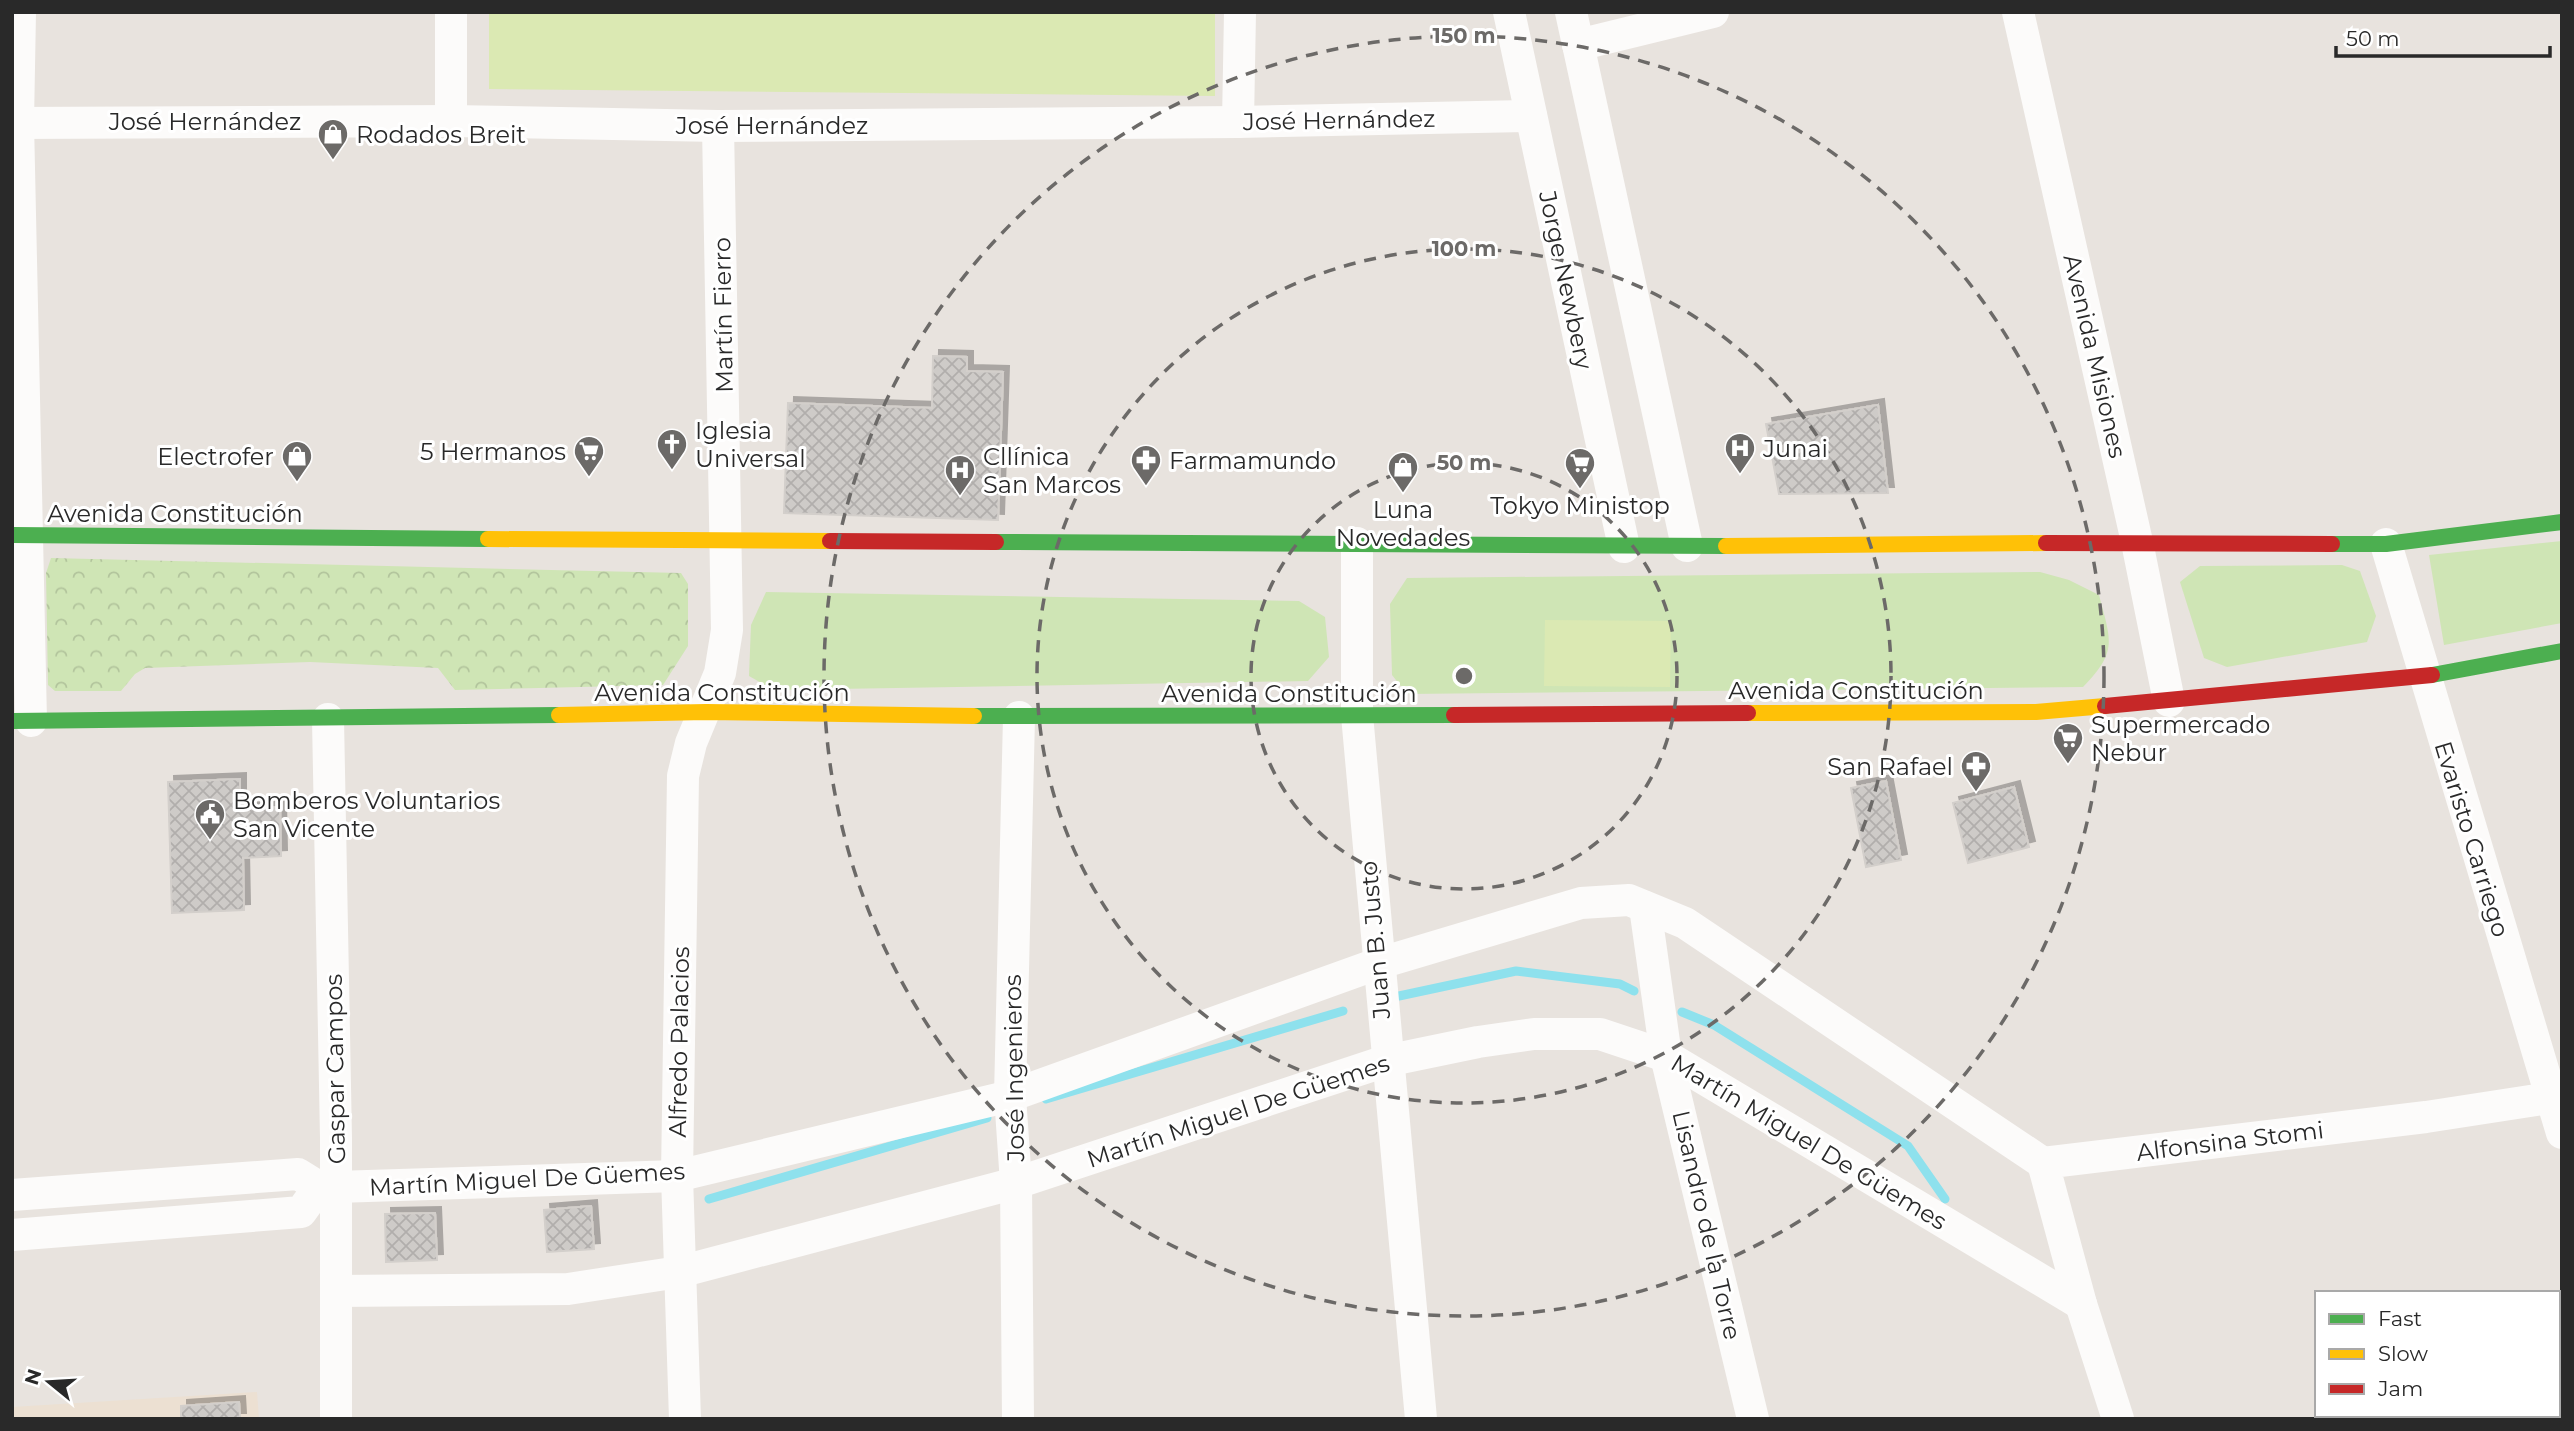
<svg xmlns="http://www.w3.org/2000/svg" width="2574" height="1431" viewBox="0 0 2574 1431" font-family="Montserrat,sans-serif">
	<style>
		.education { fill: #ece0d2 }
		.grass { fill: #cfe5b5 }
		.park { fill: url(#park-crowns) }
		.pitch { fill: #dbe9b3 }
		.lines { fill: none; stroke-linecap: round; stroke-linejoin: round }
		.stream { stroke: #8ee1ed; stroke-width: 9 }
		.building { fill: url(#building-cross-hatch); stroke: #d3cfcb; stroke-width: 2; filter: url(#shadow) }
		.street { stroke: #fcfbfa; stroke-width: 32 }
		.fast { stroke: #4caf50; stroke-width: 16 }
		.slow { stroke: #ffc107; stroke-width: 16 }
		.jam { stroke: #c62828; stroke-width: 16 }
		.ring { fill: none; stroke: #6c6a68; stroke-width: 3.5; stroke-dasharray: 12 9 }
		.labels { text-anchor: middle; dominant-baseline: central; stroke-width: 6; stroke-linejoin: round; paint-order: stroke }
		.street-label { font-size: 24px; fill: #292929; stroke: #fff }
		.poi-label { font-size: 24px; fill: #292929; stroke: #fff; text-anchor: start }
		.centre { fill: #6c6a68; stroke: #fff; stroke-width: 3.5 }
		.ring-label { font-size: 21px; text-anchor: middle; font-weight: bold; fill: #6c6a68; stroke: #fff; stroke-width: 6; stroke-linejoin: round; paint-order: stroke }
	</style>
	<defs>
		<pattern id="park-crowns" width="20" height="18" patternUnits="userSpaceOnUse" patternTransform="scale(1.75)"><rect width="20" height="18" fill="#cfe5b5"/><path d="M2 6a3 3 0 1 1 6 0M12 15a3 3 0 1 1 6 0" fill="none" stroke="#b2c49c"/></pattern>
		<pattern id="building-cross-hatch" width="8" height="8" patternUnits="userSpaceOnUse" patternTransform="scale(1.75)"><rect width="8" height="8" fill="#cecbc8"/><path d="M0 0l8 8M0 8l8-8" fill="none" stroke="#b1aeac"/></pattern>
		<filter id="shadow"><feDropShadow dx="6" dy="-6" stdDeviation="0" flood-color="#0004"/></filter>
	</defs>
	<rect width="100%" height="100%" fill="#e8e3de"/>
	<polygon class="education" points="257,1392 259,1419 12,1419 12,1407"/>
	<g class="grass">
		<polygon points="2562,541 2562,623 2444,645 2429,555"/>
		<polygon points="2342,565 2360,571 2376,616 2367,642 2227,667 2204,658 2180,582 2200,566"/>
		<path d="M2040 572 2069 580 2099 595C2111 641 2118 651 2083 687L1407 694 1392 675 1390 604 1407 578Z"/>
		<polygon points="766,592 1299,601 1325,617 1329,657 1308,681 774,690 749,676 751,625"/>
	</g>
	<polygon class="park" points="51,558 681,573 688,584 688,646 663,685 455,690 438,668 310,662 145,668 135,674 121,691 55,691 48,685 46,573"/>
	<g class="pitch">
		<polygon points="489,12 1215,12 1215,96 489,89"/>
		<polygon points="1545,620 1671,621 1670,687 1544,686"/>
	</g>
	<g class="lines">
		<g class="stream">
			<polyline points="1399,996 1516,971 1620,984 1634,991"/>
			<polyline points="1682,1012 1714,1025 1908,1146 1945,1199"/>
			<polyline points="1046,1099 1343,1011"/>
			<polyline points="709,1199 987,1118"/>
		</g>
	</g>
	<g class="building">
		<polygon points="933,356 967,357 967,371 1003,372 998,520 784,513 788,403 932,408"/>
		<polygon points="1878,405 1888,493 1779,494 1766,424"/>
		<polygon points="240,779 240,809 280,807 281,856 243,858 244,910 172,913 168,782"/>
		<polygon points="1886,781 1901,860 1866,867 1851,788"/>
		<polygon points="2014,787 2029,847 1968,863 1953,803"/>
		<polygon points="591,1206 594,1249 547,1252 544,1210"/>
		<polygon points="435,1213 437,1260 386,1262 385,1214"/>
		<polygon points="239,1402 240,1419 181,1419 181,1406"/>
	</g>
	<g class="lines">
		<g class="street">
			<polyline points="20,12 18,122 31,721"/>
			<polyline points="451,12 451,121"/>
			<polyline points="1509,12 1624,547"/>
			<polyline points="1571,12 1687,546"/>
			<polyline points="2018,12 2137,542 2169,701"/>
			<polyline points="1578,45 1713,12"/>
			<polyline points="1238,122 1240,12"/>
			<polyline points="12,123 451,121 718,126 1238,122 1531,116"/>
			<polyline points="1357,543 1357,715 1421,1419"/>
			<polyline points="2386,544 2562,1133"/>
			<polyline points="328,719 336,1138 336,1419"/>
			<polyline points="1645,907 1666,1056 1753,1419"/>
			<polyline points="12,1195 298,1174 319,1187 336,1187 677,1176 1010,1096 1377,964 1581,903 1629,900 1685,923 2043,1163"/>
			<polyline points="12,1235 301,1212 319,1187"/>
			<polyline points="336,1291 568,1289 679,1272 1016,1183 1386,1061 1478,1042 1534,1034 1600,1034 1666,1056 2081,1304"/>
			<polyline points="685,1419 677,1176 683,776 691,743 720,673 727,630 718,126"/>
			<polyline points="1018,1419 1016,1183 1010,1096 1019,717"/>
			<polyline points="2118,1419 2081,1304 2043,1163 2426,1117 2562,1096"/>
		</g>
		<g class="fast">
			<polyline points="12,535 488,539"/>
			<polyline points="996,542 1726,546"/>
			<polyline points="2332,544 2386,544 2562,522"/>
			<polyline points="2432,675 2562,651"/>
			<polyline points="974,716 1454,715"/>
			<polyline points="12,721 559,715"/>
		</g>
		<g class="slow">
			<polyline points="488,539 830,541"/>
			<polyline points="1726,546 2046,543"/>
			<polyline points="1748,713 2036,712 2105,706"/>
			<polyline points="559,715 706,712 974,716"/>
		</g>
		<g class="jam">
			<polyline points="830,541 996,542"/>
			<polyline points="2046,543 2332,544"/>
			<polyline points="2105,706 2432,675"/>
			<polyline points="1454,715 1748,713"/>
		</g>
	</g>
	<g class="ring">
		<circle cx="1464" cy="676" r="213"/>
		<circle cx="1464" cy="676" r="427"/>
		<circle cx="1464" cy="676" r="640"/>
	</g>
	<defs>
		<g id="shop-pin" transform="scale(1.575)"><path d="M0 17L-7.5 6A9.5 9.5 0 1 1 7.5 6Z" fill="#6c6a68" stroke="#fff"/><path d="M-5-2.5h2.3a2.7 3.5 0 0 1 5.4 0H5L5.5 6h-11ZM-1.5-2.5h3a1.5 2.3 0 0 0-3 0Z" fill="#fff"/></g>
		<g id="church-pin" transform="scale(1.575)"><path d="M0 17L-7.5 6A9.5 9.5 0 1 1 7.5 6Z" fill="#6c6a68" stroke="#fff"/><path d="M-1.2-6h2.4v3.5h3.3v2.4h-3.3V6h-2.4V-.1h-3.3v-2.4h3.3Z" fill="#fff"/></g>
		<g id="hospital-pin" transform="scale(1.575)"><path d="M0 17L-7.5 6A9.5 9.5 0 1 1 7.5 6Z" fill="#6c6a68" stroke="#fff"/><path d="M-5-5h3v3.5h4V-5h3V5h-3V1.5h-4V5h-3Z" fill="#fff"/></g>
		<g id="supermarket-pin" transform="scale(1.575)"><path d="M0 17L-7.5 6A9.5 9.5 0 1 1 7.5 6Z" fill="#6c6a68" stroke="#fff"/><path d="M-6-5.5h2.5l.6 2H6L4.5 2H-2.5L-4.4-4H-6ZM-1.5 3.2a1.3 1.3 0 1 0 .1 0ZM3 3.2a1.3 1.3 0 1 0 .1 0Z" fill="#fff"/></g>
		<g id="pharmacy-pin" transform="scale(1.575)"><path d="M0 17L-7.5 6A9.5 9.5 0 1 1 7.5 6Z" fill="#6c6a68" stroke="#fff"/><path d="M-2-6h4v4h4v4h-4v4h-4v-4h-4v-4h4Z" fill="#fff"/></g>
		<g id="civic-pin" transform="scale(1.575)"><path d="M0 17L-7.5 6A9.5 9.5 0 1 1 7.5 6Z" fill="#6c6a68" stroke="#fff"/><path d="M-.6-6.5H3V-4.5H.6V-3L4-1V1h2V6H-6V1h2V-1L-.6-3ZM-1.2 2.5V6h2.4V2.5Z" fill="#fff"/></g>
	</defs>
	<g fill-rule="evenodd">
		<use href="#shop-pin" x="333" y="134"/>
		<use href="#church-pin" x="672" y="444"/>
		<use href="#hospital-pin" x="1740" y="448"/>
		<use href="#supermarket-pin" x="589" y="451"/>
		<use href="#shop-pin" x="297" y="456"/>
		<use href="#pharmacy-pin" x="1146" y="460"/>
		<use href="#supermarket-pin" x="1580" y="463"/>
		<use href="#shop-pin" x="1403" y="467"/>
		<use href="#hospital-pin" x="960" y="470"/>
		<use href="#supermarket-pin" x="2068" y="738"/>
		<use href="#pharmacy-pin" x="1976" y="766"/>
		<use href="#civic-pin" x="210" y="814"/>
	</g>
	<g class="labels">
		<g class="street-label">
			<text transform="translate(1339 120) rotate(-1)">José Hernández</text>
			<text x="205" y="121">José Hernández</text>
			<text x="772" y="125">José Hernández</text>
			<text transform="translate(1566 280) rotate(78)">Jorge Newbery</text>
			<text transform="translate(723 315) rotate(-91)">Martín Fierro</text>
			<text transform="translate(2095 356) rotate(77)">Avenida Misiones</text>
			<text x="175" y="513">Avenida Constitución</text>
			<text x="1856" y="690">Avenida Constitución</text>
			<text x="722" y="692">Avenida Constitución</text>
			<text x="1289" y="693">Avenida Constitución</text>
			<text transform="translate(2472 839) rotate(73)">Evaristo Carriego</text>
			<text transform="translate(1375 940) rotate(-95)">Juan B. Justo</text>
			<text transform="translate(679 1042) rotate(-89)">Alfredo Palacios</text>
			<text transform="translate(1014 1068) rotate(-91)">José Ingenieros</text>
			<text transform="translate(335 1069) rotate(-91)">Gaspar Campos</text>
			<text transform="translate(1238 1111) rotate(-18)">Martín Miguel De Güemes</text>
			<text transform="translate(2230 1141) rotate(-7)">Alfonsina Stomi</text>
			<text transform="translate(1809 1142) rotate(31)">Martín Miguel De Güemes</text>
			<text transform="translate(527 1179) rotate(-3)">Martín Miguel De Güemes</text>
			<text transform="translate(1707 1225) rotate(77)">Lisandro de la Torre</text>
		</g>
		<g class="poi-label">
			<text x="356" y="134">Rodados Breit</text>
			<text x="695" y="430">Iglesia<tspan x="695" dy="28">Universal</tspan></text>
			<text x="1763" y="448">Junai</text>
			<text x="566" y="451" text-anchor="end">5 Hermanos</text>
			<text x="274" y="456" text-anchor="end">Electrofer</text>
			<text x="983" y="456">Cllínica<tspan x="983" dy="28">San Marcos</tspan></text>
			<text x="1169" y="460">Farmamundo</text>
			<text x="1580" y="505" text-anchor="middle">Tokyo Ministop</text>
			<text x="1403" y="509" text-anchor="middle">Luna<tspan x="1403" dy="28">Novedades</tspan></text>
			<text x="2091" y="724">Supermercado<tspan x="2091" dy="28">Nebur</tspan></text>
			<text x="1953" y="766" text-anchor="end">San Rafael</text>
			<text x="233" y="800">Bomberos Voluntarios<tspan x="233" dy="28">San Vicente</tspan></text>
		</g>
	</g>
	<circle cx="1464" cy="676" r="10" class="centre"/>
	<g class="ring-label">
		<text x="1464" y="43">150 m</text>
		<text x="1464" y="256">100 m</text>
		<text x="1464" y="470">50 m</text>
	</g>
	<rect width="2574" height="1431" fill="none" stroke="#292929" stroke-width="28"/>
	<rect x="2315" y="1291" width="245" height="126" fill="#ffffff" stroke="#a9a9a9" stroke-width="2"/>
	<rect x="2329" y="1314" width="35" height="10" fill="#4caf50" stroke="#a9a9a9" stroke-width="2"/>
	<text x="2378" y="1326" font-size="21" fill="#292929">Fast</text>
	<rect x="2329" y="1349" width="35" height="10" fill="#ffc107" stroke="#a9a9a9" stroke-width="2"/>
	<text x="2378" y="1361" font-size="21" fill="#292929">Slow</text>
	<rect x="2329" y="1384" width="35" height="10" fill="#c62828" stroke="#a9a9a9" stroke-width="2"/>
	<text x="2378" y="1396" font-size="21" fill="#292929">Jam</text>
	<g transform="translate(49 1382) rotate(288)" stroke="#ffffff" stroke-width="5" paint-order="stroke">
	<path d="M0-5L12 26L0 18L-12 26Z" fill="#292929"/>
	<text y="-10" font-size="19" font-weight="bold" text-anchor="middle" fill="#292929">N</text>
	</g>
	<path d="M2336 46v10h214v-10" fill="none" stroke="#292929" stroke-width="3.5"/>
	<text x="2346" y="46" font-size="21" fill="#292929" stroke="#ffffff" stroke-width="5" paint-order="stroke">50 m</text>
</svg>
